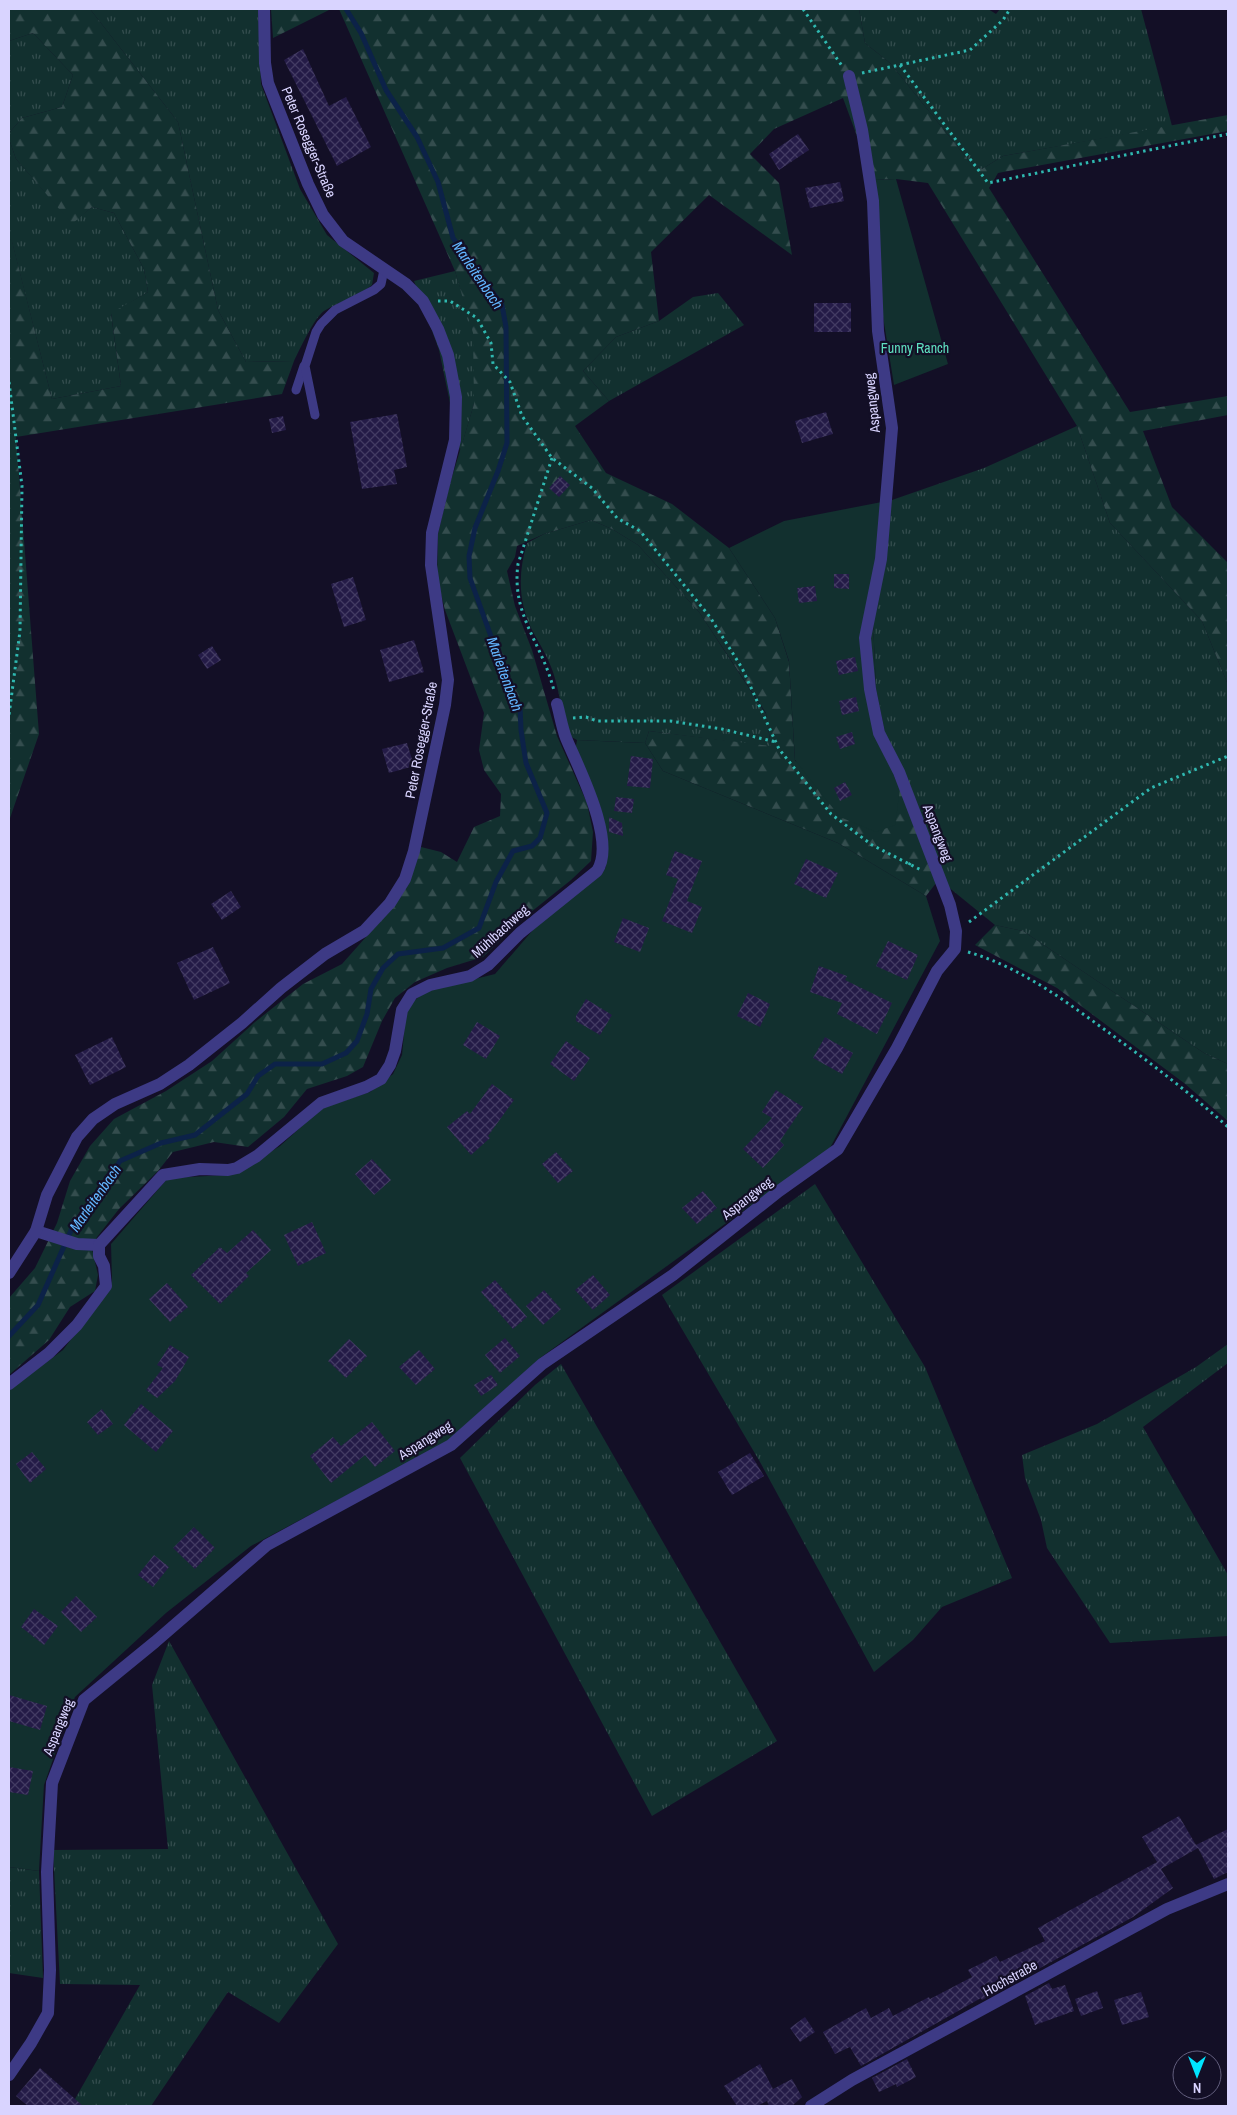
<svg xmlns="http://www.w3.org/2000/svg" width="1237" height="2115" viewBox="0 0 1237 2115" font-family="'Archivo Narrow',sans-serif">
	<style>
		.grass { fill: url(#grass-tufts) }
		.forest { fill: url(#forest-firs) }
		.garden { fill: #12302f }
		.lines { fill: none; stroke-linecap: round; stroke-linejoin: round }
		.stream { stroke: #0c2248; stroke-width: 5 }
		.building { fill: url(#building-cross-hatch) }
		.path { stroke: #2fb8b0; stroke-width: 3; stroke-dasharray: 2.5 4; stroke-linecap: butt }
		.service { stroke: #3d3a85; stroke-width: 9 }
		.minor { stroke: #3d3a85; stroke-width: 12 }
		.labels { text-anchor: middle; dominant-baseline: central; stroke-width: 4.5; stroke-linejoin: round; paint-order: stroke }
		.street-label { font-size: 14px; fill: #d9d4ff; stroke: #130f26 }
		.park-label { font-size: 14px; fill: #5fe0c0; stroke: #130f26 }
		.water-label { font-size: 15px; font-style: italic; fill: #62b6ff; stroke: #130f26 }
	</style>
	<defs>
		<pattern id="grass-tufts" width="24" height="20" patternUnits="userSpaceOnUse" patternTransform="scale(1.25)"><rect width="24" height="20" fill="#12302f"/><path d="M3 7l-1-3M5 7V3M7 7l1-3M15 17l-1-3M17 17v-4M19 17l1-3" fill="none" stroke="#344d4e"/></pattern>
		<pattern id="forest-firs" width="22" height="20" patternUnits="userSpaceOnUse" patternTransform="scale(1.25)"><rect width="22" height="20" fill="#12302f"/><path d="M5 1l3.5 6h-7zM16 11l3.5 6h-7z" fill="#344d4e"/></pattern>
		<pattern id="building-cross-hatch" width="8" height="8" patternUnits="userSpaceOnUse" patternTransform="scale(1.25)"><rect width="8" height="8" fill="#241b47"/><path d="M0 0l8 8M0 8l8-8" fill="none" stroke="#433b63"/></pattern>
	</defs>
	<rect width="100%" height="100%" fill="#130f26"/>
	<g class="grass">
		<path d="M90 9H258L261 84 300 189 327 235 374 273 372 285C356 298 340 301 324 311 314 318 300 349 294 361L246 362 218 310 178 122Z"/>
		<polygon points="859,9 988,9 996,14 1000,9 1141,9 1172,126 1003,156 982,169 969,161 890,63 865,43"/>
		<polygon points="33,33 73,75 62,107 22,118 9,133 9,41"/>
		<polygon points="9,139 16,159 72,223 92,207 114,213 144,269 148,292 111,314 121,386 52,399 12,242 9,238"/>
		<polygon points="455,271 474,333 474,404 460,451 439,350 414,281"/>
		<polygon points="718,293 744,325 609,401 583,371 616,337 659,321 693,297"/>
		<polygon points="1077,426 1110,523 1202,621 1228,685 1228,1064 1204,1053 1023,931 995,925 947,886 894,776 876,689 873,620 892,500 984,468"/>
		<path d="M591 520 612 529 638 545 699 612 766 714 771 747 649 731 645 743 577 740 568 735C562 714 560 693 553 672 548 657 539 643 532 630 518 601 518 573 527 543L544 534Z"/>
		<polygon points="815,1184 925,1367 1012,1578 942,1607 913,1640 874,1672 760,1462 662,1295"/>
		<polygon points="1228,1344 1228,1363 1143,1427 1228,1575 1228,1636 1110,1643 1047,1548 1041,1520 1025,1478 1022,1455 1097,1424 1196,1367"/>
		<polygon points="561,1364 777,1741 652,1816 460,1458 535,1385"/>
		<polygon points="169,1641 338,1944 279,2023 228,1992 151,2106 71,2106 140,1985 60,1984 53,1850 168,1849 152,1685"/>
		<polygon points="9,1867 39,1871 43,1978 9,1973"/>
	</g>
	<g class="forest">
		<polygon points="9,9 90,9 178,122 218,310 246,362 294,361 282,394 16,437 39,734 9,821 9,238 12,241 52,399 121,386 111,313 148,292 144,269 114,213 92,207 72,224 16,159 9,139 9,133 22,118 62,107 73,75 33,33 9,41"/>
		<polygon points="271,9 331,9 273,38"/>
		<polygon points="339,9 859,9 865,43 890,63 969,161 982,169 1003,156 1228,115 1228,131 998,173 989,188 1130,412 1228,396 1228,415 1143,431 1172,507 1228,563 1228,685 1202,621 1110,523 1077,426 928,183 896,179 873,180 843,98 774,129 750,154 779,183 792,255 709,195 651,252 659,321 616,337 583,371 609,401 575,426 606,473 672,504 729,548 775,618 789,662 795,761 900,789 940,878 926,896 838,843 663,771 645,743 649,731 771,746 766,713 699,612 638,545 612,529 591,520 544,534 517,546 515,557 507,571 515,606 532,650 557,736 587,803 593,832 591,861 571,880 526,916 483,957 447,968 415,982 395,998 382,1021 363,1067 347,1076 307,1089 284,1117 248,1147 214,1142 173,1152 158,1171 119,1209 97,1237 92,1249 98,1275 95,1291 70,1307 49,1340 9,1375 9,1298 35,1268 57,1223 70,1181 90,1146 114,1119 166,1091 212,1061 255,1022 303,984 342,964 397,902 421,847 441,852 457,862 474,827 500,816 501,794 484,770 479,750 484,713 445,610 437,579 438,534 449,487 474,404 473,333 455,271"/>
		<polygon points="995,925 1023,931 1204,1053 1228,1064 1228,1121 1184,1083 1057,988 975,945"/>
	</g>
	<g class="garden">
		<polygon points="896,179 948,364 894,385 881,304 873,180"/>
		<polygon points="892,500 873,620 876,689 894,776 900,789 895,825 876,832 840,817 795,760 789,661 775,618 729,548 784,521"/>
		<polygon points="577,740 645,743 663,771 838,843 926,896 940,941 830,1148 540,1358 447,1442 251,1546 166,1613 75,1697 44,1785 39,1871 9,1867 9,1390 63,1350 109,1289 112,1281 111,1244 168,1178 227,1175 246,1167 280,1146 322,1108 370,1092 393,1074 402,1055 406,1012 415,1000 426,991 495,974 545,916 601,875 606,867 601,809 575,751"/>
	</g>
	<g class="lines">
		<polyline class="stream" points="9,1336 38,1305 73,1226 89,1209 120,1161 161,1143 195,1135 247,1094 258,1076 275,1064 322,1064 346,1053 357,1041 367,1014 371,989 383,968 398,954 443,948 479,928 496,882 513,851 532,846 540,838 547,813 526,763 521,730 520,707 507,681 470,578 469,556 475,528 498,471 507,443 506,327 502,305 453,238 438,182 417,137 386,90 361,33 346,9"/>
	</g>
	<g class="building">
		<polygon points="303,49 329,106 346,97 371,147 337,166 284,60"/>
		<polygon points="798,134 809,150 779,170 769,154"/>
		<polygon points="840,182 844,201 810,208 805,188"/>
		<rect x="814" y="303" width="37" height="29"/>
		<polygon points="826,412 833,434 802,443 795,421"/>
		<polygon points="397,414 407,467 394,470 397,484 362,489 350,422"/>
		<polygon points="283,416 286,430 272,433 269,419"/>
		<polygon points="560,476 570,485 559,497 549,488"/>
		<polygon points="834,574 849,574 849,589 834,588"/>
		<polygon points="353,577 366,620 344,627 331,584"/>
		<polygon points="815,586 817,601 799,603 797,588"/>
		<polygon points="414,640 424,672 389,682 380,650"/>
		<polygon points="212,646 221,660 207,669 198,655"/>
		<polygon points="855,657 858,671 839,675 836,661"/>
		<polygon points="856,697 859,711 842,715 839,701"/>
		<polygon points="852,732 855,744 840,749 836,737"/>
		<polygon points="407,743 414,766 389,773 382,749"/>
		<polygon points="631,756 653,759 650,788 627,786"/>
		<polygon points="845,782 852,795 840,801 834,788"/>
		<polygon points="616,797 634,799 632,813 614,811"/>
		<polygon points="609,817 622,823 623,836 609,832"/>
		<polygon points="675,851 702,861 687,901 702,907 692,933 662,921 678,879 666,875"/>
		<polygon points="806,859 838,873 826,898 794,884"/>
		<polygon points="231,891 241,907 222,920 211,904"/>
		<polygon points="623,918 649,928 640,952 614,942"/>
		<polygon points="888,941 918,955 907,980 876,966"/>
		<polygon points="213,947 230,983 194,1000 177,963"/>
		<polygon points="819,966 847,976 845,980 892,1003 877,1034 837,1014 842,1003 810,992"/>
		<polygon points="748,993 770,1004 760,1027 737,1016"/>
		<polygon points="586,999 612,1015 600,1035 576,1021 576,1016"/>
		<polygon points="477,1022 500,1036 486,1059 463,1045"/>
		<polygon points="112,1037 126,1067 90,1085 75,1055"/>
		<polygon points="825,1037 853,1053 842,1074 813,1058"/>
		<polygon points="566,1041 590,1058 574,1081 550,1064"/>
		<polygon points="492,1084 514,1100 488,1136 490,1138 471,1155 447,1127 467,1111 470,1114"/>
		<polygon points="776,1090 803,1107 780,1141 784,1145 763,1168 743,1149 772,1118 762,1112"/>
		<polygon points="556,1152 573,1171 558,1183 542,1164"/>
		<polygon points="372,1159 391,1180 374,1195 355,1174"/>
		<polygon points="703,1191 717,1208 697,1224 682,1208"/>
		<polygon points="312,1222 326,1253 298,1266 284,1235"/>
		<polygon points="253,1230 271,1250 246,1273 249,1276 220,1304 191,1275 220,1247 227,1253"/>
		<polygon points="593,1275 610,1295 593,1310 575,1290"/>
		<polygon points="495,1280 527,1317 513,1329 481,1292"/>
		<polygon points="167,1283 188,1307 170,1322 149,1299"/>
		<polygon points="544,1290 561,1309 543,1325 526,1306"/>
		<polygon points="505,1338 520,1356 500,1373 485,1355"/>
		<polygon points="349,1339 367,1356 346,1378 328,1361"/>
		<polygon points="170,1345 189,1357 175,1381 157,1398 146,1390 163,1368 157,1365"/>
		<polygon points="419,1350 435,1369 416,1385 399,1367"/>
		<polygon points="491,1375 498,1385 481,1396 474,1385"/>
		<polygon points="141,1404 173,1431 156,1452 124,1425"/>
		<polygon points="102,1409 113,1424 98,1435 87,1422"/>
		<polygon points="372,1422 395,1451 375,1467 365,1455 331,1483 310,1456 333,1437 341,1446"/>
		<polygon points="32,1452 46,1469 30,1483 16,1464"/>
		<polygon points="750,1453 764,1476 732,1495 718,1472"/>
		<polygon points="194,1527 215,1548 195,1569 173,1548"/>
		<polygon points="154,1555 169,1567 153,1587 138,1575"/>
		<polygon points="76,1596 97,1617 81,1632 61,1612"/>
		<polygon points="34,1609 58,1626 44,1645 21,1627"/>
		<polygon points="9,1695 47,1706 40,1730 9,1721"/>
		<polygon points="9,1767 33,1771 28,1795 9,1792"/>
		<polygon points="1179,1816 1196,1845 1228,1829 1228,1872 1214,1879 1198,1848 1161,1869 1173,1888 1133,1917 982,2000 981,1998 861,2066 850,2047 835,2054 823,2032 866,2008 871,2018 889,2008 893,2016 929,1997 930,1999 972,1977 968,1970 996,1956 1000,1962 1045,1941 1038,1928 1157,1862 1142,1837"/>
		<polygon points="1049,1983 1052,1989 1065,1985 1074,2011 1035,2025 1025,1996"/>
		<polygon points="1097,1991 1103,2008 1081,2016 1075,1999"/>
		<polygon points="1141,1992 1149,2017 1122,2025 1114,2000"/>
		<polygon points="805,2017 815,2032 800,2042 790,2028"/>
		<polygon points="907,2059 916,2077 897,2087 896,2084 879,2092 872,2078"/>
		<polygon points="760,2064 773,2089 792,2079 802,2097 792,2106 769,2106 767,2101 757,2106 737,2106 724,2086"/>
		<polygon points="40,2068 83,2106 28,2106 16,2096"/>
	</g>
	<g class="lines">
		<g class="path">
			<polyline points="803,9 842,66"/>
			<polyline points="900,65 988,183 1228,134"/>
			<polyline points="862,73 970,50 1003,20 1010,9"/>
			<polyline points="438,301 450,301 477,318 491,343 493,364 510,382 522,416 552,458 592,488 617,518 640,531 710,617 742,668 779,749 831,814 872,845 921,870"/>
			<polyline points="9,382 22,486 20,631 9,715"/>
			<path d="M552 458 518 564C511 616 543 644 554 691"/>
			<polyline points="573,718 586,717 597,721 670,721 722,729 776,742"/>
			<polyline points="909,865 912,860"/>
			<polyline points="969,922 1151,788 1228,756"/>
			<path d="M968 952C1021 967 1068 1003 1112 1035 1152 1064 1191 1094 1228 1127"/>
		</g>
		<g class="service">
			<polyline points="296,390 304,366"/>
			<polyline points="315,415 305,366 316,332 321,324 335,310 374,290 381,284 384,270"/>
		</g>
		<g class="minor">
			<polyline points="36,1231 77,1244 99,1245"/>
			<polyline points="9,1273 36,1231 47,1195 77,1137 93,1119 115,1104 160,1084 189,1065 242,1023 281,988 325,954 364,931 390,903 405,879 414,851 445,705 448,680 431,565 432,533 455,440 456,397 448,355 438,329 423,301 406,284 343,241 323,215 308,184 268,83 265,63 264,9"/>
			<path d="M9 1384 49 1353 77 1325 106 1286 104 1266 99 1256V1245L163 1175 200 1169 228 1170 237 1168 257 1156 321 1103 366 1087 381 1079 390 1065 395 1051 402 1010 412 994 430 985 470 976 488 965 520 933 597 871C617 841 578 767 566 738 562 727 560 715 557 704"/>
			<polyline points="9,2075 31,2043 48,2013 50,1970 47,1872 52,1783 84,1700 155,1642 267,1545 451,1445 542,1364 673,1275 779,1191 838,1149 897,1048 937,971 955,949 956,931 950,905 899,772 879,733 870,689 865,638 881,559 892,428 878,331 873,201 862,130 849,76"/>
			<polyline points="811,2106 852,2080 1167,1909 1228,1884"/>
		</g>
	</g>
	<g class="labels">
		<g class="street-label">
			<text transform="translate(309 142) rotate(67)">Peter Rosegger-Straße</text>
			<text transform="translate(872 403) rotate(-96)">Aspangweg</text>
			<text transform="translate(421 740) rotate(-79)">Peter Rosegger-Straße</text>
			<text transform="translate(938 833) rotate(69)">Aspangweg</text>
			<text transform="translate(500 931) rotate(-42)">Mühlbachweg</text>
			<text transform="translate(747 1198) rotate(-38)">Aspangweg</text>
			<text transform="translate(425 1440) rotate(-32)">Aspangweg</text>
			<text transform="translate(58 1727) rotate(-68)">Aspangweg</text>
			<text transform="translate(1010 1978) rotate(-29)">Hochstraße</text>
		</g>
		<g class="park-label">
			<text x="915" y="348">Funny Ranch</text>
		</g>
		<g class="water-label">
			<text transform="translate(478 275) rotate(56)">Marleitenbach</text>
			<text transform="translate(505 674) rotate(70)">Marleitenbach</text>
			<text transform="translate(95 1198) rotate(-55)">Marleitenbach</text>
		</g>
	</g>
	<rect width="1237" height="2115" fill="none" stroke="#d9d4ff" stroke-width="20"/>
	<g transform="translate(1197 2075) rotate(180)"><circle r="24" fill="#130f26" stroke="#625e7d"/>
	<path d="M0-4L9 19L0 12L-9 19Z" fill="#00e5ff"/>
	<text y="-8" font-size="14" font-weight="bold" text-anchor="middle" fill="#d9d4ff">N</text>
	</g>
</svg>
